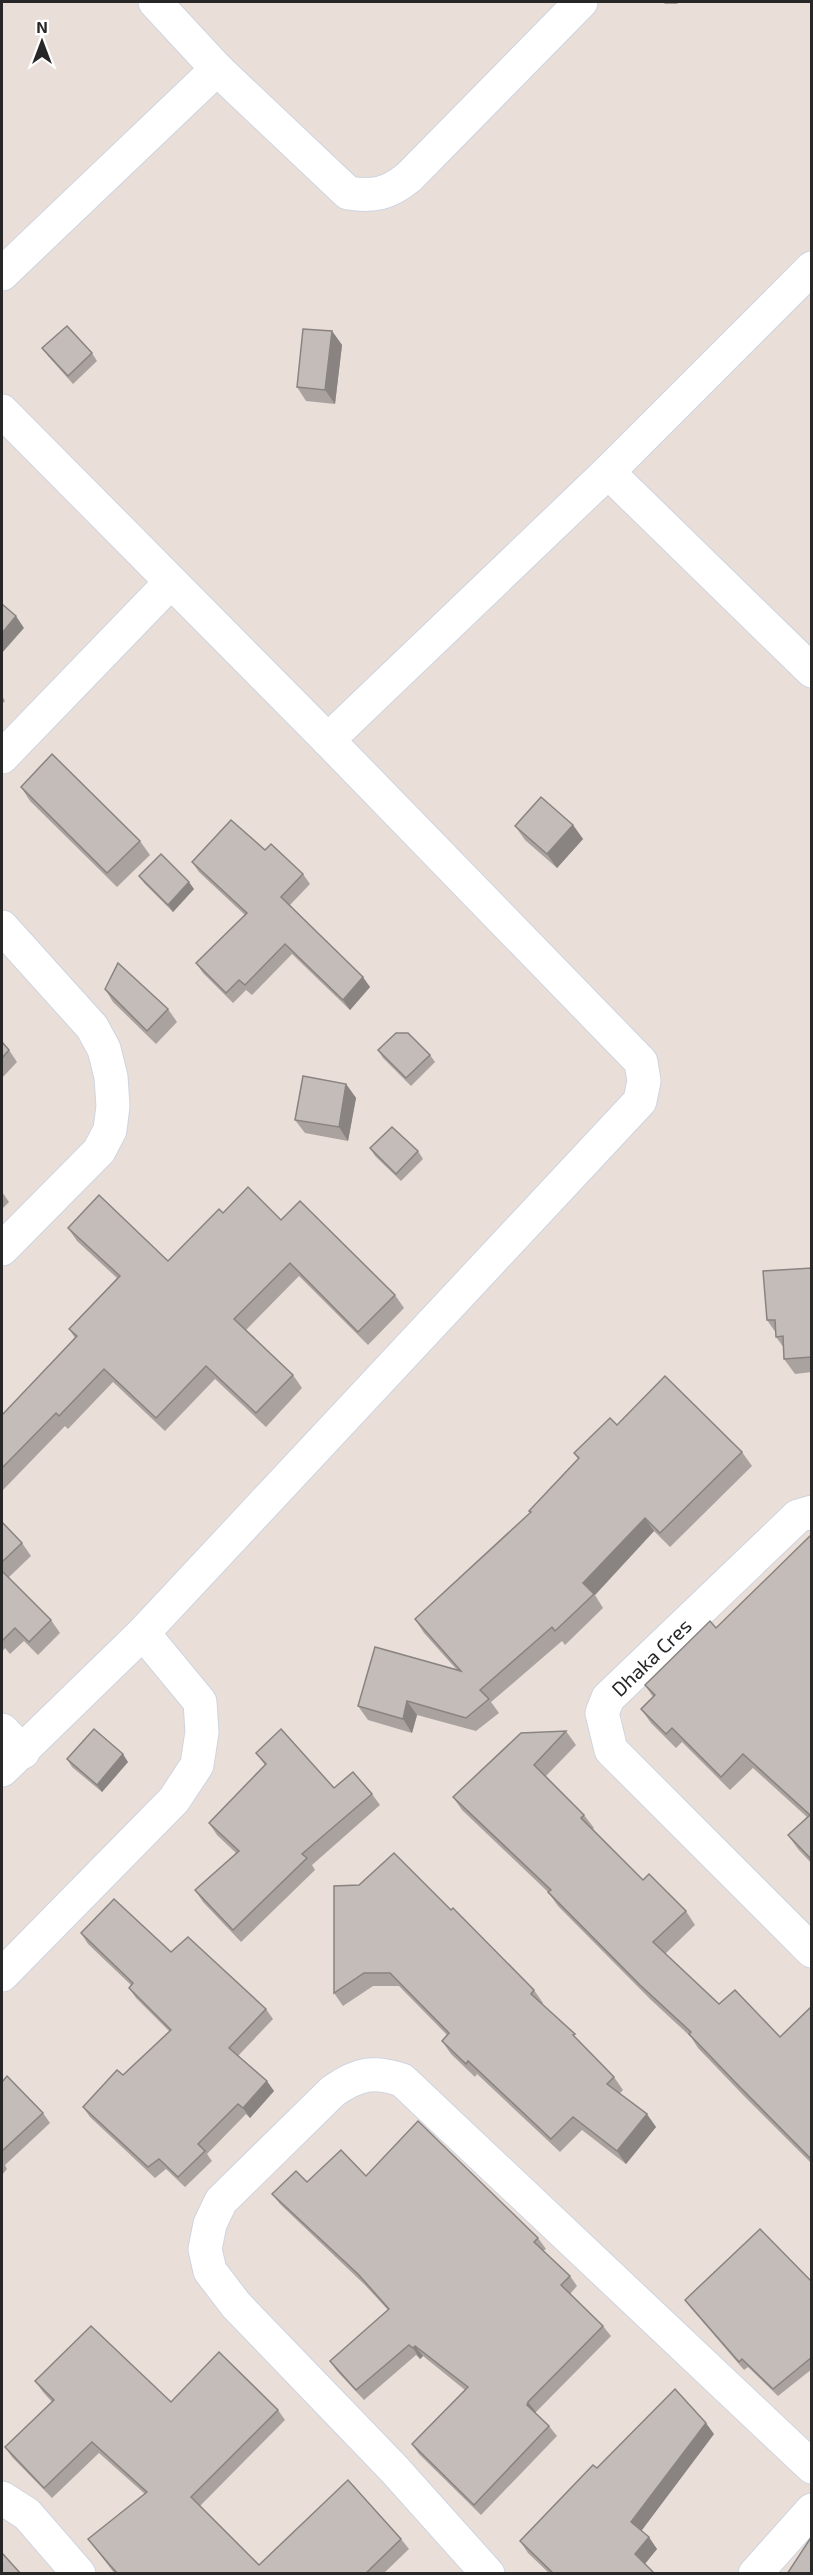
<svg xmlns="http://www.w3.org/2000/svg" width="813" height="2575" viewBox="0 0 813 2575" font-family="'Exo 2',sans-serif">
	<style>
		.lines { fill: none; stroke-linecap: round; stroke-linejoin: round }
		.minor-casing { stroke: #ced4e0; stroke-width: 35 }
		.minor { stroke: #fff; stroke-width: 33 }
		.wall { fill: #a9a29e }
		.shaded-wall { fill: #898481 }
		.building { fill: #c4bcb8; stroke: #898481; stroke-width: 1.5 }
		.labels { text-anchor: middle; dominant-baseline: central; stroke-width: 5; stroke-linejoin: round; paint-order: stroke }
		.street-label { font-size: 20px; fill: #272727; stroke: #fff }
	</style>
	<rect width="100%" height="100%" fill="#e9dfd8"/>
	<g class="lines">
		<g class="minor-casing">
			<g id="minor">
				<path d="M155 2 217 69 348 193C374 197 388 194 409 177L581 2"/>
				<polyline points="2,274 217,69"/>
				<polyline points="2,411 328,740 641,1062 644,1081 640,1101 143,1633 2,1770"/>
				<polyline points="608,472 812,671"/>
				<polyline points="328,740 608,472 812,268"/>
				<polyline points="2,757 170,583"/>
				<polyline points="2,927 92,1027 104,1049 111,1077 113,1106 110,1130 99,1151 2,1249"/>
				<polyline points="812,1512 798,1516 608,1698 602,1713 611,1750 812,1951"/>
				<polyline points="2,1730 23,1752"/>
				<polyline points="2,1975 174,1800 197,1765 202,1732 200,1702 143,1633"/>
				<polyline points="2,2498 27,2514 79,2574"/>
				<path d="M488 2574 394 2469 236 2305 210 2271 205 2249 210 2224 221 2201 333 2091C359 2073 373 2071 402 2080L812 2467"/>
				<polyline points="755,2574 812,2510"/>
			</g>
		</g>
		<use href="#minor" class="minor"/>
	</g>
	<g class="wall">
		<polygon points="663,2 679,2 677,4 665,4"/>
		<polygon points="332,331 342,345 335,404 306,401 297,387"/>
		<polygon points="42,348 92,353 97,361 73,384 48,356"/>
		<polygon points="2,696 5,701 2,704"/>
		<polygon points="21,787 140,841 150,855 117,887 30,801"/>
		<polygon points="573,825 583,839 557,868 525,840 515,826"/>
		<polygon points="265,850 303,874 310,884 290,905 370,987 350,1010 292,954 252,995 246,990 233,1003 203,973 196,963 245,915 199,872 192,862"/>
		<polygon points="139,876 194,889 173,912 144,883"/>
		<polygon points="105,989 168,1009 177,1022 156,1044 113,1002"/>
		<polygon points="2,1042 9,1050 17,1062 2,1078"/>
		<polygon points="378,1050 430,1055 435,1062 411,1086 383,1058"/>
		<polygon points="346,1084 356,1098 348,1141 305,1133 295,1120"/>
		<polygon points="370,1148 418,1151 423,1159 401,1181 375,1156"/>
		<polygon points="2,1192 9,1202 2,1209"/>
		<polygon points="223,1213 281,1220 395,1295 404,1308 368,1345 299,1276 246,1330 293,1375 302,1388 266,1427 215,1379 165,1431 113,1382 68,1429 65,1426 2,1491 2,1415 75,1338 69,1329 117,1278 77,1241 68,1228 168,1261"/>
		<polygon points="812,1268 812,1372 795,1374 784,1359 784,1348 776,1337 776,1333 767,1320"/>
		<polygon points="617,1425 742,1452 752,1466 670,1547 654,1531 595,1595 603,1608 565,1645 562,1641 491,1702 499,1713 476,1731 417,1715 412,1733 368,1720 358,1706 457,1670 424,1633 415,1619 530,1513 529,1511 578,1459 574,1453"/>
		<polygon points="2,1522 22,1543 31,1556 8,1578 51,1620 60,1633 38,1655 24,1641 10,1654 5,1648 2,1652"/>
		<polygon points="812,1534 812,1864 798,1849 788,1835 807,1817 753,1768 730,1790 682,1742 676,1748 651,1723 641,1709 653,1697 645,1685 716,1628"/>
		<polygon points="566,1731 576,1745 546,1776 584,1815 594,1828 593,1829 643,1880 686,1911 695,1925 665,1954 719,2004 780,2037 812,2009 812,2164 744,2096 698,2048 691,2037 650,1999 558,1906 548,1892 462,1810 453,1797"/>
		<polygon points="256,1753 334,1788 372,1794 380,1805 312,1865 315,1870 241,1942 203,1902 195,1890 236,1853 217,1835 209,1823 265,1765"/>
		<polygon points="67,1759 128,1762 102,1792 72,1767"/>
		<polygon points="451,1910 534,1990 543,2003 542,2004 614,2077 623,2090 620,2093 656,2127 626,2164 582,2130 560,2152 477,2074 475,2077 451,2054 442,2041 447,2035 399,1986 373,1986 343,2006 334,1993"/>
		<polygon points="81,1933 171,1952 266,2009 273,2019 238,2056 274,2091 250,2118 246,2114 207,2154 212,2161 185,2187 166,2169 155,2178 90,2117 83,2107 123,2075 170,2032 136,1998 129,1988 131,1985 88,1944"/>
		<polygon points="2,2082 43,2113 50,2123 5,2165 7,2169 2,2175"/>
		<polygon points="366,2176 538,2238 546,2249 543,2251 570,2276 577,2286 570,2294 603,2326 611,2336 536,2412 535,2413 549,2426 557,2436 481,2515 419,2454 412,2444 465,2390 423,2356 420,2359 416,2355 364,2400 337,2371 330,2361 388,2310 365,2285 280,2204 272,2194 307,2182"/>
		<polygon points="812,2282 812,2369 778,2396 748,2367 744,2370 690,2307 685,2300"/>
		<polygon points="35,2381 171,2402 278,2410 285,2420 200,2506 259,2565 401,2539 409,2549 383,2574 115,2574 88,2539 145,2494 99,2453 52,2498 12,2457 5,2447 52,2402 43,2392"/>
		<polygon points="714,2434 641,2531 657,2549 645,2564 655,2574 550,2574 528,2553 520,2541"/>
	</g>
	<g class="shaded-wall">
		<polygon points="332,331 342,345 335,404 325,390"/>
		<polygon points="16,616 24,628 2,653 2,633"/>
		<polygon points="573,825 583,839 557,868 547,854"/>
		<polygon points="189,882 194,889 173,912 168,905"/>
		<polygon points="363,977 370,987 350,1010 343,1000"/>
		<polygon points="346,1084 356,1098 348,1141 339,1127"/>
		<polygon points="645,1518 654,1531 595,1595 583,1583"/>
		<polygon points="407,1701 417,1715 412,1733 403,1719"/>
		<polygon points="123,1754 128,1762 102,1792 97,1785"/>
		<polygon points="267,2081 274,2091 250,2118 243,2108"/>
		<polygon points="647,2114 656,2127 626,2164 617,2151"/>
		<polygon points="415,2346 423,2356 420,2359 413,2348"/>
		<polygon points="528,2402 536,2412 534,2416 527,2405"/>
		<polygon points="706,2423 714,2434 639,2534 631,2522"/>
		<polygon points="649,2537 657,2549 643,2566 635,2554"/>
	</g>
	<g class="building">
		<polygon points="67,326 92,353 68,376 42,348"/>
		<polygon points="303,329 332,331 325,390 297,387"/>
		<polygon points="2,604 16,616 2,633"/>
		<polygon points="52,754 140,841 107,873 21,787"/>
		<polygon points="541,797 573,825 547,854 515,826"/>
		<polygon points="231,820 265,850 271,844 303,874 281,897 363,977 343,1000 285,944 245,985 239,980 226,993 196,963 247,913 192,862"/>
		<polygon points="161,854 189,882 168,905 139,876"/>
		<polygon points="118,963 168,1009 147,1031 105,989"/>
		<polygon points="396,1033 408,1033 430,1055 406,1078 378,1050"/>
		<polygon points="2,1042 9,1050 2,1058"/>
		<polygon points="303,1076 346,1084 339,1127 295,1120"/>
		<polygon points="392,1127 418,1151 396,1174 370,1148"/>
		<polygon points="248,1187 281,1220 300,1201 395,1295 358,1332 290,1263 234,1319 293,1375 256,1413 206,1366 156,1418 104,1369 59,1416 56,1413 2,1468 2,1415 77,1336 69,1329 120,1276 68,1228 99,1195 168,1261 219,1209 223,1213"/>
		<polygon points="812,1268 812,1357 784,1359 783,1336 776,1337 775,1320 767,1320 763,1271"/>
		<polygon points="665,1376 742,1452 660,1533 645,1518 583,1583 594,1594 555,1631 552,1627 480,1690 489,1699 466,1718 407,1701 403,1719 358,1706 375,1647 461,1671 415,1619 531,1512 529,1511 579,1458 574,1453 610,1418 617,1425"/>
		<polygon points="2,1522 22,1543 2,1562"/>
		<polygon points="812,1534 812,1860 788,1835 810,1815 743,1754 721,1777 672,1728 666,1734 641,1709 655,1695 645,1685 710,1621 716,1628"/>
		<polygon points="2,1571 51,1620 29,1642 15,1628 2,1641"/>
		<polygon points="94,1729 123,1754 97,1785 67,1759"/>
		<polygon points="281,1729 334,1788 353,1772 372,1794 302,1854 307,1858 233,1930 195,1890 239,1851 209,1823 266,1764 256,1753"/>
		<polygon points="566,1731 534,1765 584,1815 581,1818 643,1880 649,1874 686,1911 653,1942 719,2004 735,1990 780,2037 810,2008 812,2009 812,2160 735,2082 689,2034 691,2032 640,1985 548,1892 551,1890 453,1797 521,1733"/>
		<polygon points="394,1853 451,1910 453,1908 534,1990 531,1994 575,2034 573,2035 614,2077 607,2084 647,2114 617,2151 573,2117 551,2139 468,2061 466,2064 442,2041 449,2033 390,1973 364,1973 334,1993 334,1886 359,1885"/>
		<polygon points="114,1899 171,1952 188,1937 266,2009 229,2048 267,2081 243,2108 238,2104 198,2144 205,2151 178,2177 159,2159 148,2167 83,2107 117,2070 123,2075 171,2030 129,1988 133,1983 81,1933"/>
		<polygon points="7,2076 43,2113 2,2151 2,2082"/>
		<polygon points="418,2121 538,2238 534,2242 570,2276 561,2285 603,2326 528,2402 527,2405 549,2426 474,2505 412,2444 468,2387 415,2346 413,2348 409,2345 356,2390 330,2361 389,2309 358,2274 272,2194 296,2171 307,2182 341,2150 366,2176"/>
		<polygon points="760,2229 812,2282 812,2357 773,2389 742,2359 739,2362 685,2300"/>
		<polygon points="91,2326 171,2402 219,2352 278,2410 191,2497 259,2565 348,2480 401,2539 365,2574 118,2574 109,2564 88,2539 147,2492 92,2442 44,2488 5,2447 54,2400 35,2381"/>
		<polygon points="675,2389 706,2423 631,2522 649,2537 635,2554 655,2574 554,2574 520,2541 593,2465 597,2468"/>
		<polygon points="812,2536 812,2574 787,2574"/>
		<polygon points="2,2553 21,2574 2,2574"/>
	</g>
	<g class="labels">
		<g class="street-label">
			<text transform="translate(651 1657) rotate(-44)">Dhaka Cres</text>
		</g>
	</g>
	<rect width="813" height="2575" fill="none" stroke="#272727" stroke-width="6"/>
	<g transform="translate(42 42)" stroke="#ffffff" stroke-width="4.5" paint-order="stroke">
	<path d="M0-4.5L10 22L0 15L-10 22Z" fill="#272727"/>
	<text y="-9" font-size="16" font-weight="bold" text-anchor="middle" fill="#272727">N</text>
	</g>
</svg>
